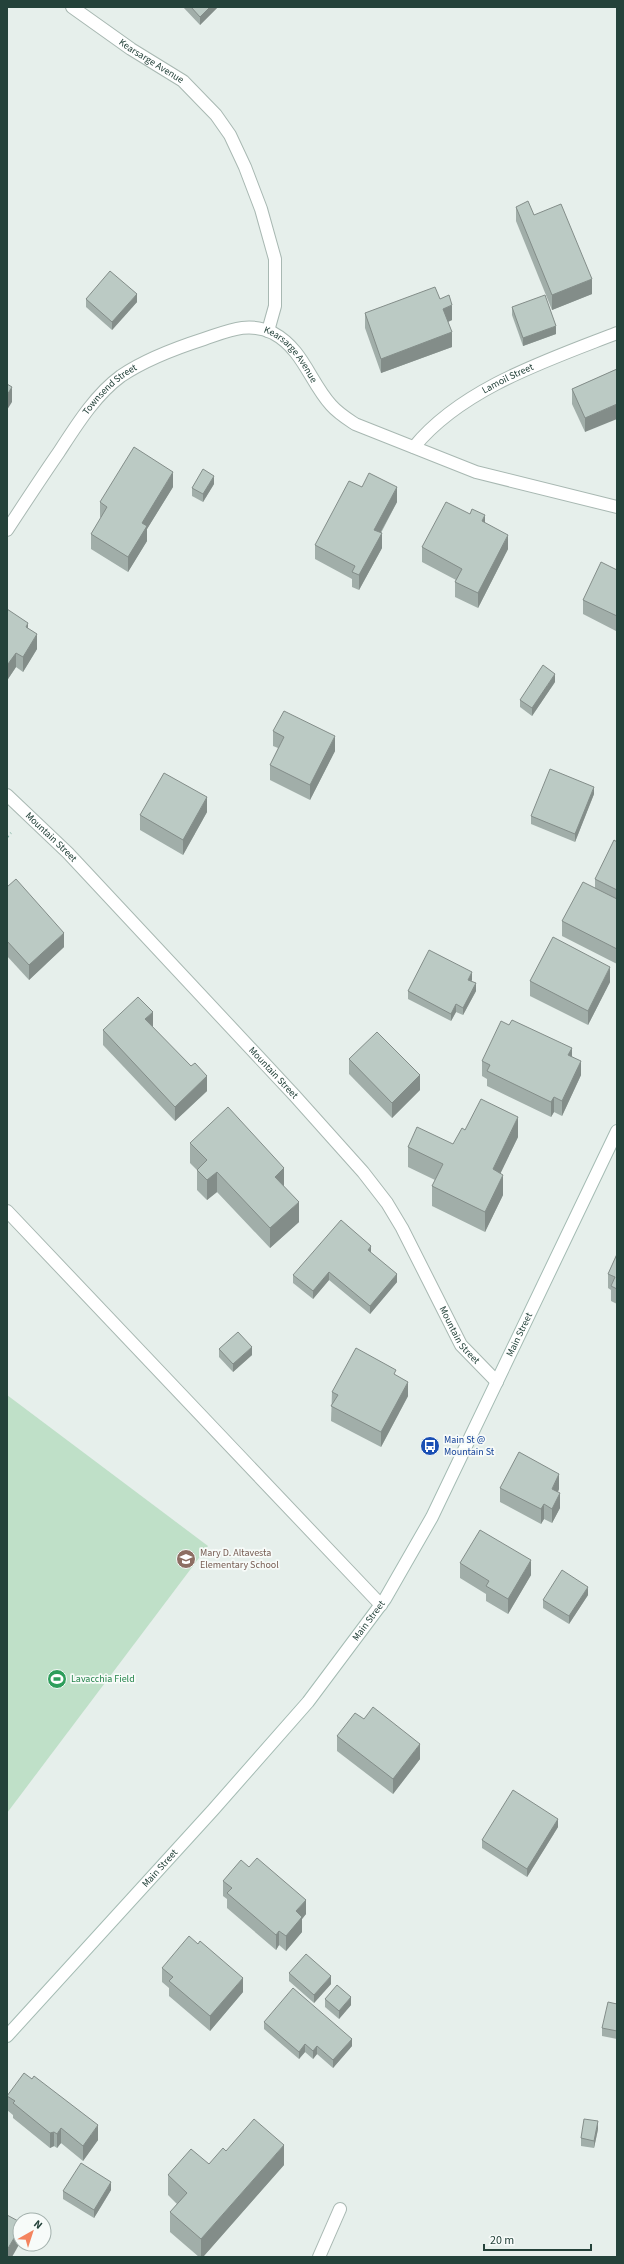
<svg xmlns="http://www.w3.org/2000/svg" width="624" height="2264" viewBox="0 0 624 2264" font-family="'Source Sans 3',sans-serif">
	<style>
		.green { fill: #bfe0c8 }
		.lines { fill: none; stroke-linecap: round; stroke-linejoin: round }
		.lane-casing { stroke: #a8b8b2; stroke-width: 14 }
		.street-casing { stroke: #a8b8b2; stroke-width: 14 }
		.secondary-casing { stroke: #a4bbb3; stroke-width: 14 }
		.path { stroke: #86b3a5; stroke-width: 2.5; stroke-dasharray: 2 3; stroke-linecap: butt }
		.lane { stroke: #fff; stroke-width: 12 }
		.street { stroke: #fff; stroke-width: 12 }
		.secondary { stroke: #fff; stroke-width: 12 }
		.wall { fill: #a1aea9 }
		.shaded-wall { fill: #838d89 }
		.building { fill: #bbcac4; stroke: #838d89 }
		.labels { text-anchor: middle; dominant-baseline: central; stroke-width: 3.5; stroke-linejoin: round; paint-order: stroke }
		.street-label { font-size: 10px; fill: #24423a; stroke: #f7fbf9 }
		.transit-label { font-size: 10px; fill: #164399; stroke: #f7fbf9; text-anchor: start }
		.education-label { font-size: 10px; fill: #785e54; stroke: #f7fbf9; text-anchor: start }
		.leisure-label { font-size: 10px; fill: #27864d; stroke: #f7fbf9; text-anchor: start }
	</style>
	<rect width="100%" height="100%" fill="#e6efeb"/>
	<polygon class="green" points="7,1395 208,1546 7,1813"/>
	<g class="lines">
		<g class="lane-casing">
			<polyline id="lane" points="7,1211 381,1605"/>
		</g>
		<g class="street-casing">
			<g id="street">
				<path id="s1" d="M72 7 131 49 183 81 216 115 230 135 245 167 261 209 275 259V306L268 331"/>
				<path id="s2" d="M414 447C462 388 548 360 617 333"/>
				<path id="s3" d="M7 530C24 504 41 478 59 452 76 426 95 395 121 376 146 359 176 348 204 339 228 331 248 321 273 333 303 349 310 382 331 405 338 413 346 418 355 424L476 472 617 507"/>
				<path id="s4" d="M7 795 68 853 295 1096 363 1172 387 1203 402 1228 461 1345 497 1382"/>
				<polyline points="319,2257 340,2209"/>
			</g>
		</g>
		<g class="secondary-casing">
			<g id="secondary">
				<path id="s5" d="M7 2036 213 1810 308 1702 385 1599 432 1517 617 1131"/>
			</g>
		</g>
		<polyline class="path" points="7,837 11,833"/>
		<use href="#lane" class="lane"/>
		<use href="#street" class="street"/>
		<use href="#secondary" class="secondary"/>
	</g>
	<g class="wall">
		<polygon points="183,7 218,7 200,25"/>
		<polygon points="516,207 534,215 592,294 552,310 516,221"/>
		<polygon points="86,299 137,302 112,330 86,307"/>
		<polygon points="440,299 452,320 448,322 452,347 381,373 365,328 365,313"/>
		<polygon points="512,307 556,334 523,346 512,315"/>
		<polygon points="617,369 585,432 572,404 572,389"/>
		<polygon points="214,484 203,502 192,496 192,488"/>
		<polygon points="173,487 147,529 147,541 128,572 91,549 91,534 101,518 100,517 100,502"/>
		<polygon points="362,487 397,502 381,533 382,548 359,590 352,587 352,579 315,559 315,545"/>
		<polygon points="485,523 508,549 478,608 455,597 455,582 456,580 422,562 422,547"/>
		<polygon points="617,570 617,643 616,643 616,631 583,614 583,600"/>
		<polygon points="7,609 28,629 37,649 23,672 16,667 8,679 7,678"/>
		<polygon points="555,682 532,716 520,707 520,700"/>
		<polygon points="273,731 335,751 310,800 270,780 270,765 278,748 273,746"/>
		<polygon points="594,794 575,842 531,824 531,816"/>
		<polygon points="207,812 183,855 140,830 140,815"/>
		<polygon points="617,842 617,964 562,936 562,921 595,888 595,879"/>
		<polygon points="7,887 64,947 29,980 7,956"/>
		<polygon points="472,980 471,981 476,991 463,1015 456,1012 451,1021 408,999 408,991"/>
		<polygon points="530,981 610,982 588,1025 530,996"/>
		<polygon points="153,1027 207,1091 175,1121 103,1045 103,1030"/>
		<polygon points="572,1056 581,1075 562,1116 554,1112 551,1117 487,1086 487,1079 482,1076 482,1061"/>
		<polygon points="349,1059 420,1090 392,1118 349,1074"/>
		<polygon points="465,1130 518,1137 500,1173 503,1195 485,1232 432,1206 432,1186 435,1180 408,1167 408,1147 453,1144"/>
		<polygon points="190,1143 284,1187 299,1222 270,1248 217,1192 207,1200 197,1190 197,1170 190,1163"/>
		<polygon points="371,1253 397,1282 370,1314 329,1280 313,1299 293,1283 293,1275"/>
		<polygon points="617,1254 617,1304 611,1301 611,1290 608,1288 608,1274"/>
		<polygon points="219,1349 252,1355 233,1372 219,1357"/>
		<polygon points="396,1375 408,1396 381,1447 331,1421 332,1392"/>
		<polygon points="500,1488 559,1489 558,1492 560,1508 552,1523 544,1519 541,1524 500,1502"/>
		<polygon points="460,1563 531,1575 508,1614 486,1601 486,1594 460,1578"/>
		<polygon points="588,1595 569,1624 543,1608 543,1600"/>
		<polygon points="364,1719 420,1759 393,1794 337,1751 337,1736"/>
		<polygon points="558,1827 527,1877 482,1848 482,1840"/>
		<polygon points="249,1867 306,1914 302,1919 302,1932 286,1951 279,1945 276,1950 227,1908 227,1899 223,1896 223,1881"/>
		<polygon points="162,1968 243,1992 210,2031 169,1996 169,1988 162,1982"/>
		<polygon points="289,1973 331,1984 314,2003 289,1981"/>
		<polygon points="325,1999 351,2005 339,2019 325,2007"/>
		<polygon points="617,2004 617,2039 602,2036 602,2028"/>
		<polygon points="264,2022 352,2046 333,2068 317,2054 313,2059 305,2052 299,2059 264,2029"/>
		<polygon points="7,2096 98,2140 83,2161 61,2143 57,2148 54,2146 50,2148 13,2118 13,2115 7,2110"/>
		<polygon points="598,2129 594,2148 581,2146 581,2138"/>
		<polygon points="226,2151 284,2165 203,2257 199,2257 170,2232 170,2212 177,2204 168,2195 168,2175 209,2164"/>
		<polygon points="111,2190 94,2218 63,2199 63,2191"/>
	</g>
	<g class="shaded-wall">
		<polygon points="210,7 218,7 200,25 200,17"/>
		<polygon points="592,279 592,294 552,310 552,295"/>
		<polygon points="137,294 137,302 112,330 112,322"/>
		<polygon points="452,305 452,320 443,324 443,309"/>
		<polygon points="556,326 556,334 523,346 523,338"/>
		<polygon points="452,332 452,347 381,373 381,359"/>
		<polygon points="12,387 12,402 7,410 7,395"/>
		<polygon points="617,404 617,419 585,432 585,418"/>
		<polygon points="173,472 173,487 147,529 147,541 128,572 128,557 142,523"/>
		<polygon points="214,476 214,484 203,502 203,494"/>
		<polygon points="397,487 397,502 374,544 374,530"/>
		<polygon points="485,515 485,530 482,521"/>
		<polygon points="382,533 382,548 359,590 359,575"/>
		<polygon points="508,535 508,549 478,608 478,593"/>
		<polygon points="28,623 28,637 26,627"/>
		<polygon points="37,634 37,649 23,672 23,657"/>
		<polygon points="16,653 16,667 8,679 8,664"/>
		<polygon points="555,674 555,682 532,716 532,708"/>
		<polygon points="335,736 335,751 310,800 310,785"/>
		<polygon points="594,787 594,794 575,842 575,834"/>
		<polygon points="207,797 207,812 183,855 183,840"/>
		<polygon points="64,933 64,947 29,980 29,965"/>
		<polygon points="610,967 610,982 588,1025 588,1011"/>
		<polygon points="472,972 472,980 468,987 468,980"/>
		<polygon points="476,983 476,991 463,1015 463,1008"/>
		<polygon points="456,1004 456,1012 451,1021 451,1014"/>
		<polygon points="153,1012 153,1027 145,1019"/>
		<polygon points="572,1048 572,1063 568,1055"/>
		<polygon points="581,1061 581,1075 562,1116 562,1101"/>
		<polygon points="420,1075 420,1090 392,1118 392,1103"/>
		<polygon points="207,1076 207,1091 175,1121 175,1107"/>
		<polygon points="554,1097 554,1112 551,1117 551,1102"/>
		<polygon points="518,1117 518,1137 493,1189 493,1169"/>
		<polygon points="284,1168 284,1188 275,1177"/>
		<polygon points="217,1172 217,1192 207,1200 207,1180"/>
		<polygon points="503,1175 503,1195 485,1232 485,1212"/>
		<polygon points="299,1202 299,1222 270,1248 270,1228"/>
		<polygon points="371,1246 371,1254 368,1250"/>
		<polygon points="329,1272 329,1280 313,1299 313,1291"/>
		<polygon points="397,1274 397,1282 370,1314 370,1306"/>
		<polygon points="252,1347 252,1355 233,1372 233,1364"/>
		<polygon points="408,1382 408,1396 381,1447 381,1432"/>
		<polygon points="559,1474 559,1489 552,1504 552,1489"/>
		<polygon points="560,1493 560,1508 552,1523 552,1509"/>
		<polygon points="544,1504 544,1519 541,1524 541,1509"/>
		<polygon points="531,1560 531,1575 508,1614 508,1599"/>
		<polygon points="588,1587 588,1595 569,1624 569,1616"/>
		<polygon points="420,1744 420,1759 393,1794 393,1779"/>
		<polygon points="558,1819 558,1827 527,1877 527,1869"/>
		<polygon points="306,1900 306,1914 302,1919 302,1932 286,1951 286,1936 296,1911"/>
		<polygon points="279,1931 279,1945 276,1950 276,1935"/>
		<polygon points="331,1976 331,1984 314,2003 314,1995"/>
		<polygon points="243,1978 243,1992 210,2031 210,2016"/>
		<polygon points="351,1997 351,2005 339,2019 339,2011"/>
		<polygon points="352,2039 352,2046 333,2068 333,2060"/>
		<polygon points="305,2044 305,2052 299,2059 299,2052"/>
		<polygon points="317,2046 317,2054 313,2059 313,2051"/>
		<polygon points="598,2121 598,2129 594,2148 594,2141"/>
		<polygon points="98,2125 98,2140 83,2161 83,2146"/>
		<polygon points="61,2128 61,2143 57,2148 57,2134"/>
		<polygon points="54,2132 54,2146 50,2148 50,2133"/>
		<polygon points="284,2145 284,2165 203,2257 201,2257 201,2239"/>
		<polygon points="111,2182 111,2190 94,2218 94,2210"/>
		<polygon points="20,2228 20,2243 12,2257 7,2257 7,2250"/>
	</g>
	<g class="building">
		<polygon points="191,7 210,7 200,17"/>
		<polygon points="528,201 534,215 561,204 592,279 552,295 516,207"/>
		<polygon points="110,271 137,294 112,322 86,299"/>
		<polygon points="435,287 440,299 449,295 452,305 443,309 452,332 381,359 365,313"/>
		<polygon points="545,295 556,326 523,338 512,307"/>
		<polygon points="617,369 617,404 585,418 572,389"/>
		<polygon points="7,384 12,387 7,395"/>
		<polygon points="134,447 173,472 142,523 147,526 128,557 91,534 107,507 100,502"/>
		<polygon points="203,469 214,476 203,494 192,488"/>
		<polygon points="369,473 397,487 374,530 382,533 359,575 352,572 355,566 315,545 349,481 362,487"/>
		<polygon points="446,502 470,514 472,509 485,515 482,521 508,535 478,593 455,582 462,569 422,547"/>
		<polygon points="601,562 617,570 617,616 583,600"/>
		<polygon points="7,609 28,623 26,627 37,634 23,657 16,653 8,664 7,663"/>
		<polygon points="543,665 555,674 532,708 520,700"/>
		<polygon points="284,711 335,736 310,785 270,765 284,737 273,731"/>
		<polygon points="550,769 594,787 575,834 531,816"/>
		<polygon points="164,773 207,797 183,840 140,815"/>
		<polygon points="614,840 617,842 617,890 595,879"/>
		<polygon points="16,879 64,933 29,965 7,941 7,887"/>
		<polygon points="583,882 617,899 617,949 562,921"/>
		<polygon points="553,937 610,967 588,1011 530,981"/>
		<polygon points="429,950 472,972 468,980 476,983 463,1008 456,1004 451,1014 408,991"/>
		<polygon points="138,997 153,1012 145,1019 191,1066 195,1063 207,1076 175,1107 103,1030"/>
		<polygon points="512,1020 572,1048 568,1055 581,1061 562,1101 554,1097 551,1102 487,1071 490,1065 482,1061 501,1021 509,1025"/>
		<polygon points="377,1032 420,1075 392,1103 349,1059"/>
		<polygon points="481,1099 518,1117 493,1169 503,1175 485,1212 432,1186 443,1164 408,1147 417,1127 453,1144 462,1128 465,1130"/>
		<polygon points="228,1107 284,1168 275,1177 299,1202 270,1228 217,1172 207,1180 197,1170 207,1160 190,1143"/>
		<polygon points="341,1220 371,1246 368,1250 397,1274 370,1306 329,1272 313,1291 293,1275"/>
		<polygon points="617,1254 617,1289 611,1286 615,1277 608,1274"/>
		<polygon points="238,1332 252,1347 233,1364 219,1349"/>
		<polygon points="356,1348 396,1370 394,1374 408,1382 381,1432 331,1406 338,1395 332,1392"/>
		<polygon points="519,1452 559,1474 552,1489 560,1493 552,1509 544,1504 541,1509 500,1488"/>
		<polygon points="480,1530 531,1560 508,1599 486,1586 489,1581 460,1563"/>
		<polygon points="562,1570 588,1587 569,1616 543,1600"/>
		<polygon points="373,1707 420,1744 393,1779 337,1736 355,1713 364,1719"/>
		<polygon points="513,1790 558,1819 527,1869 482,1840"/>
		<polygon points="257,1858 306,1900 296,1911 302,1917 286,1936 279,1931 276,1935 227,1893 232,1888 223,1881 241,1860 249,1867"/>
		<polygon points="189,1936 198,1944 200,1941 243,1978 210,2016 169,1981 173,1977 162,1968"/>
		<polygon points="306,1954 331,1976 314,1995 289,1973"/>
		<polygon points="337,1985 351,1997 339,2011 325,1999"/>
		<polygon points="293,1988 352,2039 333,2060 317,2046 313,2051 305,2044 299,2052 264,2022"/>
		<polygon points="608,2002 617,2004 617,2031 602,2028"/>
		<polygon points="24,2073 32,2079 34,2076 98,2125 83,2146 61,2128 57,2134 54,2132 50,2133 13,2103 15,2101 7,2096"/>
		<polygon points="254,2119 284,2145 201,2239 170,2212 187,2193 168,2175 191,2149 209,2164 223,2148 226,2151"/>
		<polygon points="584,2119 598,2121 594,2141 581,2138"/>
		<polygon points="81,2163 111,2182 94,2210 63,2191"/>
		<polygon points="7,2215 20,2222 20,2228 7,2250"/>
	</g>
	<defs>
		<g id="bus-disc" transform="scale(1)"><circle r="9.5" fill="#1a4fb4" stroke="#f7fbf9"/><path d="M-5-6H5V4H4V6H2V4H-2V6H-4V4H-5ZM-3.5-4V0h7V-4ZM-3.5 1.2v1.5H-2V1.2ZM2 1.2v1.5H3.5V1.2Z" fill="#fff"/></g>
		<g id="school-disc" transform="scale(1)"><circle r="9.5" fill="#8d6e63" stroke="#f7fbf9"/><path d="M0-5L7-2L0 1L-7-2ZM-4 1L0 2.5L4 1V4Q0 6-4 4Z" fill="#fff"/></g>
		<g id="stadium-disc" transform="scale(1)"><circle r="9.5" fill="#2e9e5b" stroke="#f7fbf9"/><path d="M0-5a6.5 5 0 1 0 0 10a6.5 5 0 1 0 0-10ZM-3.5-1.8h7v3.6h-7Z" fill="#fff"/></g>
	</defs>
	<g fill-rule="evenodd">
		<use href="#bus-disc" x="430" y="1446"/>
		<use href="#school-disc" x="186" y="1559"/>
		<use href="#stadium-disc" x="57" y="1679"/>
	</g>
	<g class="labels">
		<g class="street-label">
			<text stroke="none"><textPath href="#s1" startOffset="96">Kearsarge Avenue</textPath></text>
			<text stroke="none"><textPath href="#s3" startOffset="383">Kearsarge Avenue</textPath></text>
			<text stroke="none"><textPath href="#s2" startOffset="117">Lamoil Street</textPath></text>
			<text stroke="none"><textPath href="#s3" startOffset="175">Townsend Street</textPath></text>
			<text stroke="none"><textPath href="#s4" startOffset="61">Mountain Street</textPath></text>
			<text stroke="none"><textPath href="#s4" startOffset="385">Mountain Street</textPath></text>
			<text stroke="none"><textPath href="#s4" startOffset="709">Mountain Street</textPath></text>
			<text stroke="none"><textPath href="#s5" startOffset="875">Main Street</textPath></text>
			<text stroke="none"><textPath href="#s5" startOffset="551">Main Street</textPath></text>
			<text stroke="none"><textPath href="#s5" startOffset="227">Main Street</textPath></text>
		</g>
		<g class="transit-label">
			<text x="444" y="1440">Main St @<tspan x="444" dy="12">Mountain St</tspan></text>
		</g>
		<g class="education-label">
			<text x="200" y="1553">Mary D. Altavesta<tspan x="200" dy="12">Elementary School</tspan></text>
		</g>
		<g class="leisure-label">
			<text x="71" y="1679">Lavacchia Field</text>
		</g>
	</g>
	<rect width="624" height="2264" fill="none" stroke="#24423a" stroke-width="16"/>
	<g transform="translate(32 2232) rotate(39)"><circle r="19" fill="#f7fbf9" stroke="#a3b1ad"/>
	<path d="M0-3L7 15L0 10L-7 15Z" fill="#f4845f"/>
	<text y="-6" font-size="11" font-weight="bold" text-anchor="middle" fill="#24423a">N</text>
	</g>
	<path d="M484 2244v6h107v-6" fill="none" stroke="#24423a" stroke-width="2"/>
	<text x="490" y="2244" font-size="12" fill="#24423a" stroke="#f7fbf9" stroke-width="3" paint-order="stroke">20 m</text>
</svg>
